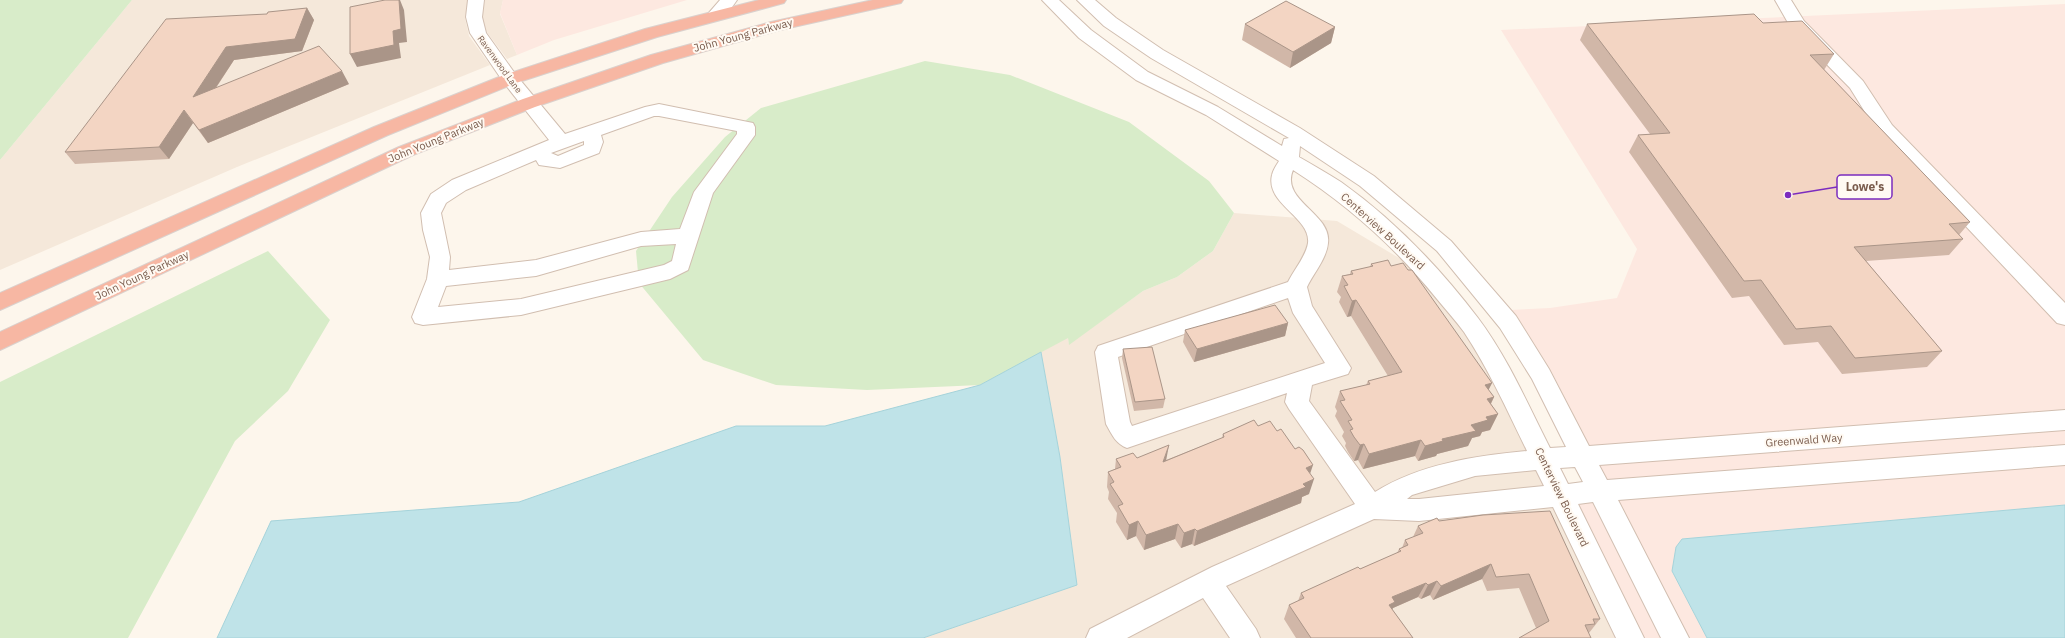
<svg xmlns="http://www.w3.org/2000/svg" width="2065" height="638" viewBox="0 0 2065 638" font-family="'IBM Plex Sans',sans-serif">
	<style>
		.residential { fill: #f5e8da }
		.commercial { fill: #fde8e0 }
		.green { fill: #d8ecc9 }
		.water { fill: #bfe3e8; stroke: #a5d3da }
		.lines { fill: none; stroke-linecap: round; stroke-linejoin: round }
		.minor-casing { stroke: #d1beb0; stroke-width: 2 }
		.highway-casing { stroke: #dad1cd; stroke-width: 2 }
		.minor { fill: #fff; fill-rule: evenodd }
		.highway { fill: #f7b7a3; fill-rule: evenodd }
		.wall { fill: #d1b7a8 }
		.shaded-wall { fill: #aa9588 }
		.building { fill: #f3d5c3; stroke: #aa9588 }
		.labels { text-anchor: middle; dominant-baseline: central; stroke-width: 4; stroke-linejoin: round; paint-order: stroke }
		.far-street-label { font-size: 9px; fill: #7a5c4d; stroke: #fffaf3 }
		.street-label { font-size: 11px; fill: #7a5c4d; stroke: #fffaf3 }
		.leader { fill: none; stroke: #7b2cbf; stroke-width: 1.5 }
		.callout-dot { fill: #7b2cbf; stroke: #fffaf3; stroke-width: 1.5 }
		.callout { fill: #fffaf3; stroke: #7b2cbf; stroke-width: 1.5 }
		.callout-label { font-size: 12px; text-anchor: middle; font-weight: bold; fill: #7a5c4d }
	</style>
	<rect width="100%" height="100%" fill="#fdf6ec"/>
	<g class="residential">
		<polygon points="132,0 468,0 465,18 469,36 490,65 237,167 0,270 0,160"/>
		<polygon points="485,0 503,0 500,14 517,55 507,59 486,31 482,16"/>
		<polygon points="1234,213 1337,221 1404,261 1418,274 1461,327 1491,376 1615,638 923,638 1077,585 1060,457 1041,352 1068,337 1069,344 1143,291 1177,277 1213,251"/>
	</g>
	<g class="commercial">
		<polygon points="503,0 687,0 554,40 517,55 500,13"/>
		<polygon points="2065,4 2065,411 1590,447 1552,373 1519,321 1510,310 1550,308 1617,298 1637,249 1501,30"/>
		<polygon points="2065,430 2065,445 1608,481 1599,465"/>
		<polygon points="2065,464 2065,505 1682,539 1672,571 1707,638 1689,638 1617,500"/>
		<polygon points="1592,502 1660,638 1644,638 1578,503"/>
	</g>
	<g class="green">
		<polygon points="0,0 132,0 0,160"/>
		<polygon points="925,61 1010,75 1129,122 1209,181 1234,213 1213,251 1177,277 1143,291 1069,345 1068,338 980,385 867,390 776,385 703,360 639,283 636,251 672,197 725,137 761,108"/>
		<polygon points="268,251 330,320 288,391 235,441 128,638 0,638 0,382"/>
	</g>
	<g class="water">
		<polygon points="1041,352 1060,457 1077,585 923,638 217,638 271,521 519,502 736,426 825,426 980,385"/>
		<polygon points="2065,505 2065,638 1707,638 1672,571 1676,547 1682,539"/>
	</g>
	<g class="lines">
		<g class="minor-casing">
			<g id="minor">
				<path d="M468 0H484L482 17 486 33 516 75 565 134 645 107 659 104 753 123 755 127V135L713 193 688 270 670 279 521 315 423 325 415 323 412 317 427 279 430 257 423 230 421 213 431 194 452 180 549 140 504 83 470 33 466 17ZM654 116H659L737 131V134L694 192 680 229 641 232 536 260 449 270 450 257 441 213 446 203 466 190 536 160 539 165 560 168 599 153 603 142 601 135ZM584 141V145L558 156 551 153ZM676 244 672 261 664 265 521 299 438 307 446 286 536 276 641 246Z"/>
				<path d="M720 0H737C730 10 722 22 709 19L707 15Z"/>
				<path d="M1042 0H1059L1091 30 1148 72 1218 107 1282 146 1284 139 1289 138 1151 58 1104 26 1077 0H1095L1116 18 1163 50 1300 128 1374 176 1451 241 1516 316 1549 369 1589 446 2065 410V430L1599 465 1607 480 2065 445V465L1618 500 1689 638H1661L1593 502 1578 504 1644 638H1616L1553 507 1419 521 1374 519 1226 586 1256 629 1260 638H1230L1203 598 1127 638H1086L1090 629 1212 567 1355 504 1289 409 1285 402 1287 393 1127 448C1116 444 1112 435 1106 424L1095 352 1098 346 1288 282C1294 270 1306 256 1308 243 1311 217 1265 204 1272 175 1273 170 1276 166 1279 161L1206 115 1136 80 1079 38ZM1300 146 1360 186 1437 251 1500 328 1532 379 1566 447 1550 448C1528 405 1508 358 1478 318 1440 268 1393 219 1341 182 1327 173 1313 165 1299 157ZM1293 170C1348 205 1396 248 1437 299 1446 310 1456 321 1464 332 1489 370 1507 410 1527 451 1475 456 1420 464 1375 492L1309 401 1312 385 1348 374 1351 368 1312 306 1307 287C1313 274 1327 258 1328 243 1332 213 1280 201 1293 170ZM1288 298 1293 313 1325 363 1132 426 1130 422 1118 357ZM1575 467 1583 482 1568 484 1560 468ZM1536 470 1544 486 1419 499H1407L1412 495 1475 476Z"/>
				<polygon points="1775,0 1791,0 1804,21 1863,81 1892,125 2065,303 2065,325 2057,323 1878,133 1850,88 1791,28"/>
			</g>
		</g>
		<g class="highway-casing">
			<g id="highway">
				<polygon points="759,0 786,0 784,3 657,37 516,83 388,135 0,310 0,293 374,127 504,75 645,29"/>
				<polygon points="873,0 903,0 901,3 780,30 663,63 535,107 413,155 0,350 0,332 399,147 523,99 651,55 771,22"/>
			</g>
		</g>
		<use href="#minor" class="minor"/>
		<use href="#highway" class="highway"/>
	</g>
	<g class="wall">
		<polygon points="307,8 314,20 302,51 234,60 216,88 349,84 208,143 193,123 169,159 75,164 65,152 267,14"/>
		<polygon points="1245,24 1335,27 1331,43 1290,68 1242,40"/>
		<polygon points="1587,24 1834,54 1824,70 1970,222 1959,235 1963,239 1949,255 1866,261 1942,351 1927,367 1842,374 1818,342 1784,345 1749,296 1732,298 1629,152 1638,135 1650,134 1580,40"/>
		<polygon points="1371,264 1391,266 1492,383 1488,390 1494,397 1491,404 1498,414 1490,430 1482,432 1480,436 1472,438 1468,446 1437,454 1436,456 1418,461 1415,456 1363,469 1358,460 1354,461 1348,452 1345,446 1346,443 1342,436 1344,432 1335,416 1337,411 1335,407 1340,391 1366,385 1368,381 1388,376 1351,316 1347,317 1339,302 1341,297 1337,292 1342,276 1350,274 1351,271 1370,267"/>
		<polygon points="1288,323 1285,336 1194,362 1183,342 1185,330"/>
		<polygon points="1123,349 1165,399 1163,408 1134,411 1122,358"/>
		<polygon points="1258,426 1277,431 1310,474 1309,494 1302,497 1301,503 1194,546 1192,544 1181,548 1175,539 1144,550 1136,536 1127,540 1116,522 1117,513 1108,499 1109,492 1107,487 1108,472 1115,469 1116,459 1137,458 1166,460 1222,438 1223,434"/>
		<polygon points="1483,515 1600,619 1589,633 1536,628 1519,588 1487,591 1482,579 1433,600 1430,595 1421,599 1418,597 1393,608 1392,609 1413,638 1296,638 1284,619 1289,605 1298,601 1301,593 1360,569 1397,553 1399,549 1402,548 1405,540 1413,537 1418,526 1439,521"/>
	</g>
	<g class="shaded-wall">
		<polygon points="399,0 400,0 404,10 407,42 399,43 401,58 357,67 350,54"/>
		<polygon points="307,8 314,20 302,51 234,60 201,110 193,97 226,47"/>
		<polygon points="1335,27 1331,43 1290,68 1293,52"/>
		<polygon points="342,71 349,84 208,143 199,130"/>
		<polygon points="184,110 193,123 169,159 159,147"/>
		<polygon points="1356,300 1351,316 1347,317 1352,301"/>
		<polygon points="1288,323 1285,336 1194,362 1197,349"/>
		<polygon points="1492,383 1484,399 1485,385"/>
		<polygon points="1494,397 1486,413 1487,399"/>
		<polygon points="1498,414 1490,430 1482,432 1480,436 1472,438 1468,446 1437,454 1436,456 1418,461 1425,446 1486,417"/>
		<polygon points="1421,440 1415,456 1363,469 1369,454"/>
		<polygon points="1364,444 1358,460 1354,461 1360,445"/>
		<polygon points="1169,445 1166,461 1163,462"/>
		<polygon points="1313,465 1308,480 1306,468"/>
		<polygon points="1314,479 1309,494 1302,497 1301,503 1194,546 1197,531"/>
		<polygon points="1138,521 1136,536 1127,540 1129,525"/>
		<polygon points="1178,524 1175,539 1144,550 1146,535"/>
		<polygon points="1195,529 1192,544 1181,548 1184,533"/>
		<polygon points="1491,564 1482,579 1433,600 1441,586"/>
		<polygon points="1437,581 1430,595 1421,599 1428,585"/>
		<polygon points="1426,583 1418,597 1393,608 1388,617 1382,619 1392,597"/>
	</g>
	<g class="building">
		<polygon points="385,0 399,0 401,29 393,31 394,45 350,54 350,7"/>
		<polygon points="1286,1 1335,27 1293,52 1245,24"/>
		<polygon points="307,8 295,39 226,47 193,97 319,46 342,71 199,130 184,110 159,147 65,152 166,19 267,14 268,12"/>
		<polygon points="1754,14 1763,23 1802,21 1834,54 1810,55 1970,222 1949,224 1963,239 1854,247 1942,351 1855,358 1831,326 1796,329 1761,280 1744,281 1638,135 1670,133 1587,24"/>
		<polygon points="1388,260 1391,266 1403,263 1408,270 1412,270 1492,383 1485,385 1494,397 1487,399 1498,414 1486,417 1488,420 1471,425 1476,431 1442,439 1443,441 1425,446 1421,440 1369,454 1364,444 1360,445 1354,437 1350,430 1353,429 1348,421 1352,420 1340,401 1345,400 1340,391 1370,384 1368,381 1402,372 1356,300 1352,301 1344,286 1348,285 1342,276 1353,274 1351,271 1373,266 1371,264"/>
		<polygon points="1275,305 1288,323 1197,349 1185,330"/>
		<polygon points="1152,347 1165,399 1135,402 1123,349"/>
		<polygon points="1254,420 1258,426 1270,421 1277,431 1281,429 1295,449 1299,447 1303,450 1313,465 1306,468 1314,479 1303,484 1306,487 1197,531 1195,529 1184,533 1178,524 1146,535 1138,521 1129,525 1118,506 1123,504 1110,484 1114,482 1108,472 1121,467 1116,459 1133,453 1137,458 1169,445 1163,462 1224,437 1223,434"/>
		<polygon points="1550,511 1600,619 1593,619 1595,624 1585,625 1591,638 1519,638 1549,621 1529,574 1496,577 1491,564 1441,586 1437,581 1428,585 1426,583 1392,597 1395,602 1389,605 1413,638 1311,638 1289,605 1304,598 1301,593 1358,567 1360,569 1401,551 1399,549 1408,545 1405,540 1423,533 1418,526 1437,518 1439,521 1483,515"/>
	</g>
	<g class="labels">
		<g class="far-street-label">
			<text transform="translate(500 64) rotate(54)">Ravenwood Lane</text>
		</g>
		<g class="street-label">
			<text transform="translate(743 35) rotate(-15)">John Young Parkway</text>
			<text transform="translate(436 140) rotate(-22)">John Young Parkway</text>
			<text transform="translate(1383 231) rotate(42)">Centerview Boulevard</text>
			<text transform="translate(142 275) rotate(-25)">John Young Parkway</text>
			<text transform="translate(1804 440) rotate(-4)">Greenwald Way</text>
			<text transform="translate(1562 497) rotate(64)">Centerview Boulevard</text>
		</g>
	</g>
	<path class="leader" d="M1788 195L1837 187"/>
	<circle class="callout-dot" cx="1788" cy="195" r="4"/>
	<rect class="callout" x="1837" y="175" width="55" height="24" rx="4"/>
	<g class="callout-label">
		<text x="1865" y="191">Lowe's</text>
	</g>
</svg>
